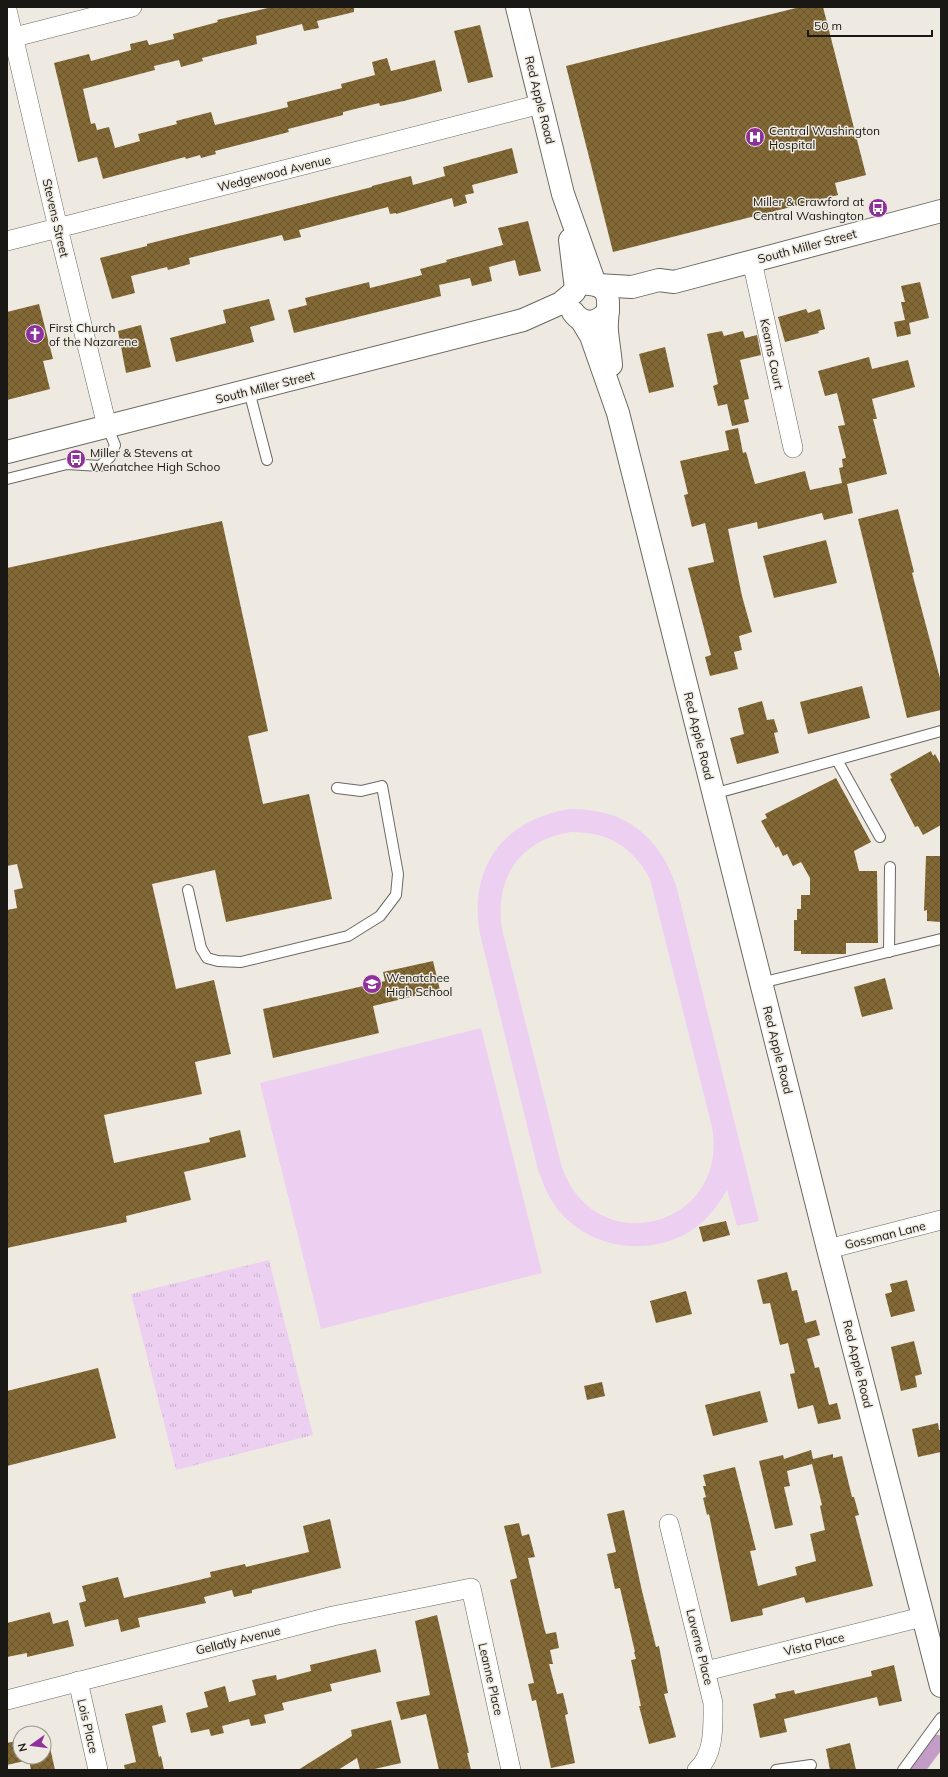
<svg xmlns="http://www.w3.org/2000/svg" width="948" height="1777" viewBox="0 0 948 1777" font-family="Mulish,sans-serif">
	<style>
		.green { fill: #edd0f1; fill-rule: evenodd }
		.park { fill: url(#park-tufts) }
		.lines { fill: none; stroke-linecap: round; stroke-linejoin: round }
		.canal { stroke: #c39cc8; stroke-width: 17 }
		.building { fill: url(#building-cross-hatch) }
		.lane-casing { stroke: #6c6760; stroke-width: 12 }
		.street-casing { stroke: #6c6760; stroke-width: 20 }
		.secondary-casing { stroke: #6c6760; stroke-width: 24 }
		.lane { stroke: #fff; stroke-width: 10 }
		.street { stroke: #fff; stroke-width: 19 }
		.secondary { stroke: #fff; stroke-width: 22 }
		.labels { text-anchor: middle; dominant-baseline: central; stroke-width: 3; stroke-linejoin: round; paint-order: stroke }
		.street-label { font-size: 12px; fill: #191814; stroke: #efeae1 }
		.poi-label { font-size: 12px; fill: #191814; stroke: #efeae1; text-anchor: start }
	</style>
	<defs>
		<pattern id="park-tufts" width="24" height="20" patternUnits="userSpaceOnUse"><rect width="24" height="20" fill="#edd0f1"/><path d="M3 7l-1-3M5 7V3M7 7l1-3M15 17l-1-3M17 17v-4M19 17l1-3" fill="none" stroke="#cbb2ce"/></pattern>
		<pattern id="building-cross-hatch" width="8" height="8" patternUnits="userSpaceOnUse"><rect width="8" height="8" fill="#836936"/><path d="M0 0l8 8M0 8l8-8" fill="none" stroke="#6a552c"/></pattern>
	</defs>
	<rect width="100%" height="100%" fill="#efeae1"/>
	<g class="green">
		<path d="M569 809C623 808 658 834 676 885L759 1221 737 1226 727 1190C718 1206 706 1222 689 1232 642 1260 578 1246 550 1198 545 1189 542 1180 538 1170L480 934C468 868 503 820 569 809ZM571 832C608 832 632 846 650 879L712 1127C730 1229 592 1263 561 1164L502 929C494 878 520 840 571 832Z"/>
		<polygon points="481,1028 542,1273 321,1329 260,1083"/>
	</g>
	<polygon class="park" points="269,1260 313,1435 176,1470 131,1294"/>
	<g class="lines">
		<polyline class="canal" points="916,1770 936,1743"/>
	</g>
	<g class="building">
		<polygon points="272,7 354,7 354,12 317,21 319,28 304,31 302,24 256,36 257,44 202,58 203,61 181,67 179,60 154,66 155,70 83,89 91,124 95,123 97,130 109,127 115,148 140,141 138,134 177,124 176,121 211,112 215,125 288,107 287,102 342,88 341,84 375,75 372,62 387,58 391,71 435,60 442,91 404,101 380,106 379,103 343,112 343,115 288,129 289,132 215,151 216,154 201,158 200,155 186,159 185,157 103,179 97,157 78,162 54,63 89,54 91,61 131,50 130,44 147,40 149,45 174,39 173,34 218,22 217,20"/>
		<polygon points="800,7 823,7 866,175 835,183 838,195 613,252 566,66"/>
		<polygon points="480,25 493,77 468,83 454,31"/>
		<polygon points="512,148 518,173 472,185 474,193 465,195 467,203 454,207 452,198 396,214 396,213 390,214 388,207 299,230 301,237 284,241 282,235 189,258 190,264 168,270 167,267 131,276 135,293 112,299 100,258 147,246 147,244 372,187 372,186 411,176 413,185 445,176 443,167"/>
		<polygon points="528,221 541,271 519,276 515,260 489,267 492,281 472,286 470,278 439,285 441,296 294,333 288,310 307,305 305,298 369,282 370,288 422,275 420,269 447,262 446,260 503,245 498,228"/>
		<polygon points="920,282 929,318 909,323 911,334 897,337 894,322 905,320 901,302 905,302 901,286"/>
		<polygon points="269,299 275,320 250,327 254,342 176,362 170,338 226,323 223,310"/>
		<polygon points="39,304 53,359 43,361 50,389 7,400 7,312"/>
		<polygon points="806,309 808,313 820,309 825,329 818,331 819,333 785,342 778,317"/>
		<polygon points="141,325 151,367 126,373 118,331"/>
		<polygon points="722,331 724,336 743,331 745,338 757,335 761,355 740,360 749,399 744,400 749,422 732,426 727,404 718,406 713,386 718,384 707,334"/>
		<polygon points="665,347 674,387 649,393 639,354"/>
		<polygon points="869,357 872,369 908,360 915,387 872,399 877,419 873,419 887,474 847,484 853,513 824,520 822,513 758,529 757,522 728,529 742,596 752,632 739,636 742,650 734,652 738,669 710,676 705,657 711,655 688,568 714,562 705,523 692,527 684,495 688,494 680,461 729,450 725,431 738,428 743,453 746,452 755,484 805,471 810,490 842,483 839,468 843,467 842,459 846,458 838,426 845,425 837,393 825,396 818,371"/>
		<polygon points="898,509 914,572 912,573 941,682 941,710 907,718 858,519"/>
		<polygon points="222,521 268,731 248,736 263,804 309,794 332,899 226,922 215,870 152,884 176,989 214,980 231,1054 195,1062 202,1094 104,1115 114,1163 210,1142 209,1138 240,1130 246,1157 184,1172 191,1200 126,1216 127,1222 7,1248 7,910 17,908 14,890 23,888 17,864 7,866 7,568"/>
		<polygon points="826,540 837,583 774,598 763,556"/>
		<polygon points="862,686 870,718 808,734 800,702"/>
		<polygon points="762,701 767,720 774,719 778,732 774,733 779,753 737,764 730,738 744,734 738,708"/>
		<polygon points="931,751 933,756 935,754 941,765 941,825 923,835 918,826 915,827 890,779 892,778 890,774"/>
		<polygon points="836,778 871,842 854,851 859,871 877,871 878,943 846,943 846,954 801,954 801,951 794,951 794,920 797,920 797,909 801,909 801,895 810,895 810,878 801,862 793,866 787,854 783,856 778,846 776,848 761,821 767,818 765,814"/>
		<polygon points="926,856 941,856 941,922 927,921 927,910 924,911"/>
		<polygon points="433,961 440,990 373,1006 379,1033 273,1058 263,1009 385,981 383,972"/>
		<polygon points="885,978 893,1009 862,1017 854,987"/>
		<polygon points="726,1221 730,1235 703,1242 699,1227"/>
		<polygon points="787,1272 792,1291 797,1290 805,1323 816,1320 820,1335 807,1339 815,1368 819,1367 829,1405 837,1403 841,1419 818,1424 813,1405 798,1409 790,1374 795,1373 788,1343 780,1345 770,1303 763,1304 757,1280"/>
		<polygon points="907,1280 915,1311 891,1317 885,1294 892,1292 890,1284"/>
		<polygon points="686,1291 692,1314 656,1323 650,1301"/>
		<polygon points="914,1341 922,1374 915,1376 917,1387 901,1391 891,1347"/>
		<polygon points="98,1368 116,1438 7,1466 7,1391"/>
		<polygon points="602,1382 605,1396 587,1400 584,1386"/>
		<polygon points="760,1391 768,1422 713,1436 705,1405"/>
		<polygon points="938,1423 939,1430 941,1430 941,1452 918,1457 912,1429"/>
		<polygon points="811,1450 813,1459 833,1454 833,1458 842,1456 852,1497 854,1497 859,1515 855,1516 873,1586 806,1603 804,1597 762,1609 763,1615 731,1622 709,1514 707,1515 703,1498 706,1497 703,1486 706,1486 703,1475 735,1467 756,1550 750,1551 758,1586 797,1575 795,1567 816,1561 810,1534 825,1530 820,1506 822,1505 812,1464 787,1471 790,1486 784,1487 793,1525 775,1529 759,1461 783,1455 784,1459"/>
		<polygon points="624,1510 642,1591 656,1647 659,1646 668,1693 664,1694 676,1737 649,1744 639,1706 641,1706 631,1660 636,1659 634,1652 635,1652 620,1588 615,1589 607,1554 616,1552 607,1514"/>
		<polygon points="330,1519 341,1568 252,1590 252,1593 234,1597 232,1590 204,1597 206,1603 138,1618 140,1627 121,1632 118,1619 85,1627 79,1603 86,1601 82,1586 118,1577 124,1598 211,1577 210,1572 245,1564 246,1567 309,1552 303,1526"/>
		<polygon points="519,1523 522,1536 529,1534 535,1557 528,1558 544,1627 546,1634 556,1632 559,1648 550,1650 553,1664 549,1664 557,1694 563,1693 568,1714 565,1715 575,1763 551,1768 536,1700 532,1701 528,1684 534,1683 510,1580 517,1578 504,1526"/>
		<polygon points="50,1612 53,1624 68,1620 74,1646 27,1657 27,1653 7,1657 7,1623"/>
		<polygon points="437,1615 469,1753 467,1753 471,1770 439,1770 426,1714 401,1720 396,1702 430,1695 415,1621"/>
		<polygon points="376,1649 381,1672 330,1684 332,1691 282,1703 284,1710 264,1715 266,1723 251,1726 249,1719 222,1726 224,1733 211,1736 209,1729 191,1733 186,1713 208,1707 204,1692 225,1686 229,1702 256,1695 252,1680 276,1675 277,1680 311,1671 310,1665"/>
		<polygon points="894,1665 902,1701 879,1706 877,1697 784,1719 787,1732 760,1738 753,1704 776,1698 775,1694 794,1690 795,1694 872,1676 871,1671"/>
		<polygon points="162,1705 166,1722 152,1726 159,1757 161,1756 164,1770 125,1770 124,1765 136,1762 125,1714"/>
		<polygon points="391,1720 401,1763 370,1770 360,1770 357,1758 338,1770 298,1770 352,1736 351,1730"/>
		<polygon points="44,1734 47,1734 55,1770 31,1770 29,1760 7,1765 7,1743 20,1740 20,1757 44,1757"/>
		<polygon points="850,1743 856,1770 830,1770 826,1749"/>
	</g>
	<g class="lines">
		<g class="lane-casing">
			<g id="lane">
				<polyline points="249,391 267,460"/>
				<polyline points="7,479 67,464 100,466 110,457 115,445 107,426"/>
				<polyline points="837,760 880,837"/>
				<polyline points="713,794 941,731"/>
				<polyline points="188,890 201,948 207,958 218,961 241,962 348,936 380,916 396,895 398,874 382,786 361,791 337,788"/>
				<polyline points="889,952 890,867"/>
				<polyline points="761,983 941,939"/>
				<polyline points="776,1770 811,1765 807,1770"/>
				<polyline points="903,1770 941,1718"/>
			</g>
		</g>
		<g class="street-casing">
			<g id="street">
				<polyline points="7,10 58,228 107,426"/>
				<polyline points="7,39 132,7"/>
				<polyline points="7,241 541,104"/>
				<polyline points="752,261 793,448"/>
				<polyline points="828,1249 941,1220"/>
				<path d="M669 1524 713 1703C713 1725 715 1754 697 1770"/>
				<polyline points="706,1671 922,1617"/>
				<polyline points="78,1681 98,1770"/>
				<polyline points="7,1700 333,1616 471,1588 511,1770"/>
			</g>
		</g>
		<g class="secondary-casing">
			<g id="secondary">
				<polyline points="517,7 563,194 595,284"/>
				<polyline points="570,240 576,289"/>
				<path d="M589 284C618 286 605 312 607 331 608 342 610 353 611 365"/>
				<polyline points="597,285 632,287 659,280 674,282 941,211"/>
				<path d="M573 312C583 326 598 324 608 311"/>
				<polyline points="582,321 591,336 618,413 828,1249 941,1686"/>
				<polyline points="7,452 523,320 561,303 574,292"/>
			</g>
		</g>
		<use href="#lane" class="lane"/>
		<use href="#street" class="street"/>
		<use href="#secondary" class="secondary"/>
	</g>
	<defs>
		<g id="hospital-disc" transform="scale(1)"><circle r="9.5" fill="#8e319c" stroke="#efeae1"/><path d="M-5-5h3v3.5h4V-5h3V5h-3V1.5h-4V5h-3Z" fill="#fff"/></g>
		<g id="bus-disc" transform="scale(1)"><circle r="9.5" fill="#8e319c" stroke="#efeae1"/><path d="M-5-6H5V4H4V6H2V4H-2V6H-4V4H-5ZM-3.5-4V0h7V-4ZM-3.5 1.2v1.5H-2V1.2ZM2 1.2v1.5H3.5V1.2Z" fill="#fff"/></g>
		<g id="church-disc" transform="scale(1)"><circle r="9.5" fill="#8e319c" stroke="#efeae1"/><path d="M-1.2-6h2.4v3.5h3.3v2.4h-3.3V6h-2.4V-.1h-3.3v-2.4h3.3Z" fill="#fff"/></g>
		<g id="school-disc" transform="scale(1)"><circle r="9.5" fill="#8e319c" stroke="#efeae1"/><path d="M0-5L7-2L0 1L-7-2ZM-4 1L0 2.5L4 1V4Q0 6-4 4Z" fill="#fff"/></g>
	</defs>
	<g fill-rule="evenodd">
		<use href="#hospital-disc" x="755" y="137"/>
		<use href="#bus-disc" x="878" y="208"/>
		<use href="#church-disc" x="35" y="334"/>
		<use href="#bus-disc" x="76" y="459"/>
		<use href="#school-disc" x="372" y="984"/>
	</g>
	<g class="labels">
		<g class="street-label">
			<text transform="translate(540 100) rotate(76)">Red Apple Road</text>
			<text transform="translate(274 173) rotate(-14)">Wedgewood Avenue</text>
			<text transform="translate(56 218) rotate(77)">Stevens Street</text>
			<text transform="translate(807 246) rotate(-15)">South Miller Street</text>
			<text transform="translate(772 354) rotate(78)">Kearns Court</text>
			<text transform="translate(265 387) rotate(-14)">South Miller Street</text>
			<text transform="translate(699 736) rotate(76)">Red Apple Road</text>
			<text transform="translate(778 1050) rotate(76)">Red Apple Road</text>
			<text transform="translate(885 1235) rotate(-14)">Gossman Lane</text>
			<text transform="translate(858 1364) rotate(76)">Red Apple Road</text>
			<text transform="translate(238 1640) rotate(-14)">Gellatly Avenue</text>
			<text transform="translate(814 1644) rotate(-14)">Vista Place</text>
			<text transform="translate(700 1647) rotate(76)">Laverne Place</text>
			<text transform="translate(491 1679) rotate(77)">Leanne Place</text>
			<text transform="translate(88 1726) rotate(77)">Lois Place</text>
		</g>
		<g class="poi-label">
			<text x="769" y="130">Central Washington<tspan x="769" dy="14">Hospital</tspan></text>
			<text x="864" y="201" text-anchor="end">Miller &amp; Crawford at<tspan x="864" dy="14">Central Washington</tspan></text>
			<text x="49" y="327">First Church<tspan x="49" dy="14">of the Nazarene</tspan></text>
			<text x="90" y="452">Miller &amp; Stevens at<tspan x="90" dy="14">Wenatchee High Schoo</tspan></text>
			<text x="386" y="977">Wenatchee<tspan x="386" dy="14">High School</tspan></text>
		</g>
	</g>
	<rect width="948" height="1777" fill="none" stroke="#191814" stroke-width="16"/>
	<g transform="translate(32 1745) rotate(256)"><circle r="19" fill="#efeae1" stroke="#99968f"/>
	<path d="M0-3L7 15L0 10L-7 15Z" fill="#8e319c"/>
	<text y="-6" font-size="11" font-weight="bold" text-anchor="middle" fill="#191814">N</text>
	</g>
	<path d="M808 30v6h124v-6" fill="none" stroke="#191814" stroke-width="2"/>
	<text x="814" y="30" font-size="12" fill="#191814" stroke="#efeae1" stroke-width="3" paint-order="stroke">50 m</text>
</svg>
